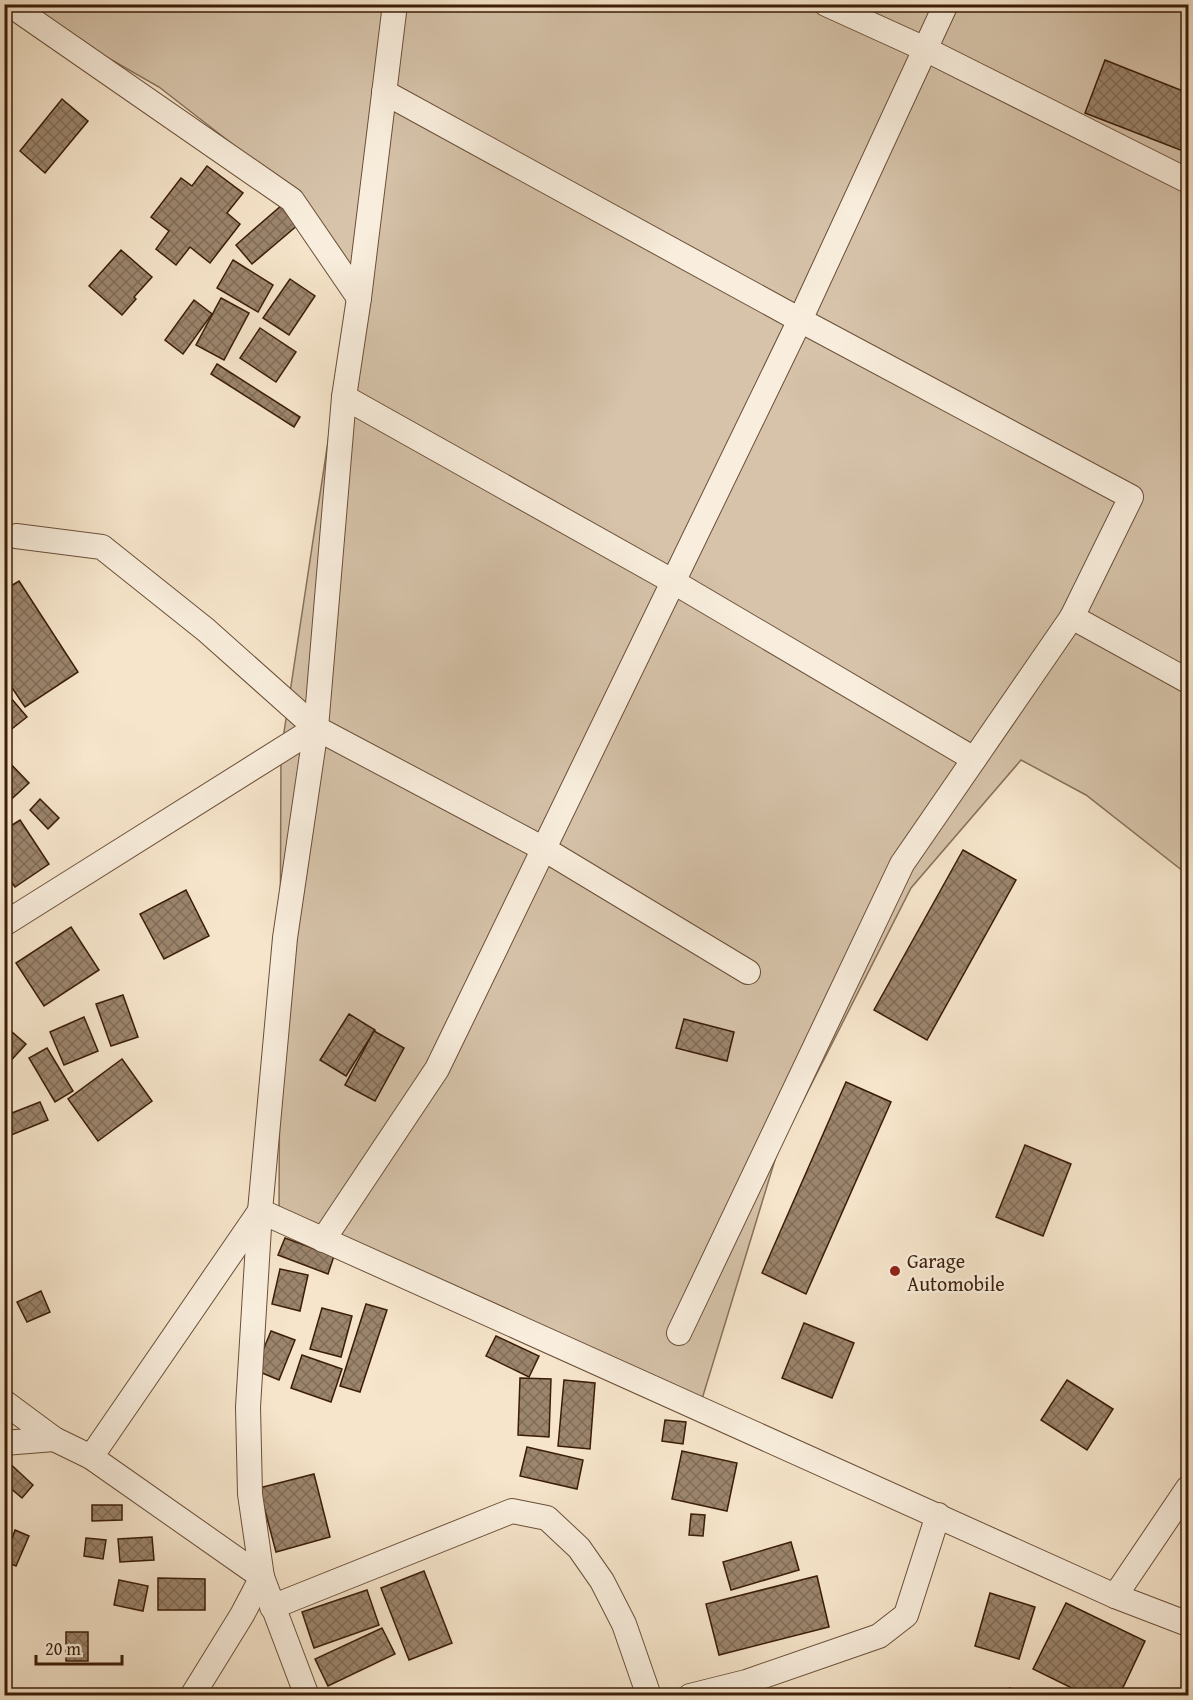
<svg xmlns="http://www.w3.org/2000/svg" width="1193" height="1700" viewBox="0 0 1193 1700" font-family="'Gentium Book Plus',serif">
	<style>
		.green { fill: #d6c3aa; stroke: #887058; stroke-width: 1.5 }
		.building { fill: url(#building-cross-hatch); stroke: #3b1d07; stroke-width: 1.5 }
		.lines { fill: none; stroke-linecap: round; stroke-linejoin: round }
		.minor-casing { stroke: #6a4f38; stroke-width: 26 }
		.minor { stroke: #f9eedd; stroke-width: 24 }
		.poi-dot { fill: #8f2418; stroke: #f9eedd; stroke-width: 2 }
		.labels { text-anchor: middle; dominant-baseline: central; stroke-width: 4.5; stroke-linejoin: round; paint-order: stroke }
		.poi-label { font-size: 20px; fill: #3b1d07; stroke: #f9eedd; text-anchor: start }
	</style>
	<defs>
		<pattern id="building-cross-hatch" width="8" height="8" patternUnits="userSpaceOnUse" patternTransform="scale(1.5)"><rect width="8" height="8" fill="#9c856d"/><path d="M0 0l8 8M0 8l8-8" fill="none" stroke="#806c58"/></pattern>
	</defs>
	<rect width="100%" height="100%" fill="#f6e5cb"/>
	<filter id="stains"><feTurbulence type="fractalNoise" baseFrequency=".00333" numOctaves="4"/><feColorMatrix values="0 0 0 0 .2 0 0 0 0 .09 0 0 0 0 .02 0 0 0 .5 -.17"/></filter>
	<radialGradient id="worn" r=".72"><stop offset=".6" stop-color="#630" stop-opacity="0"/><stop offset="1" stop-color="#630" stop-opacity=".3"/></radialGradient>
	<polygon class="green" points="24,5 1188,5 1188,875 1086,795 1021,760 911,888 778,1150 699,1409 279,1220 281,752 337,382 358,285 289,188 159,87 56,28"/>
	<g class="building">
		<polygon points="1105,60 1188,93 1188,153 1085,113"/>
		<polygon points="62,99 88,121 45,173 20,151"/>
		<polygon points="207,166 243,193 227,213 240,224 210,263 190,247 176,265 156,249 169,231 151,217 181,178 192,186"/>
		<polygon points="282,205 299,224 252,264 236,245"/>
		<polygon points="121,250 152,277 134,297 136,299 122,315 89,286"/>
		<polygon points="233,260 273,285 258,312 217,288"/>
		<polygon points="290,279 315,296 289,335 263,318"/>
		<polygon points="221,298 249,313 224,360 196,345"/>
		<polygon points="194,300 212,314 183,354 165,340"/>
		<polygon points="260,328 296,352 276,382 240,358"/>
		<polygon points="217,364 300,417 294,427 211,374"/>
		<polygon points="19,581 78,672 25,707 4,676 4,590"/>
		<polygon points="4,690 27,717 4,735"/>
		<polygon points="4,757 29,783 4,806"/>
		<polygon points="40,799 59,818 48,829 30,810"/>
		<polygon points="20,820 49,864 15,887 4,871 4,830"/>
		<polygon points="963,850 1016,880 927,1040 874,1010"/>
		<polygon points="186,890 209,936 164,959 140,914"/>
		<polygon points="71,927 99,970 44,1006 16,963"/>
		<polygon points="123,995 138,1037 111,1046 96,1004"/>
		<polygon points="349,1014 375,1030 346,1076 320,1060"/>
		<polygon points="84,1017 98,1051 64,1065 50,1032"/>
		<polygon points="684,1019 734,1032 727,1061 676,1048"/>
		<polygon points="4,1025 26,1044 4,1068"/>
		<polygon points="374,1031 404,1048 375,1101 345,1085"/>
		<polygon points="47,1048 73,1091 55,1102 29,1058"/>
		<polygon points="122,1059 152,1101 98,1141 68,1099"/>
		<polygon points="846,1082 891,1102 806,1294 762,1273"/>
		<polygon points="40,1102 48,1120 4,1138 4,1116"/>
		<polygon points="1025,1145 1071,1164 1043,1236 996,1217"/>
		<polygon points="285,1238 334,1256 328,1274 278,1255"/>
		<polygon points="280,1269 308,1275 300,1311 272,1304"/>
		<polygon points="41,1291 50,1312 27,1322 17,1302"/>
		<polygon points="366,1304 387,1310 360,1392 340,1386"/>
		<polygon points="322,1308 352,1316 341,1357 310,1349"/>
		<polygon points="804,1323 854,1343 832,1398 782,1378"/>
		<polygon points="271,1331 295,1340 279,1380 255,1370"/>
		<polygon points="496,1336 539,1356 529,1377 486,1356"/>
		<polygon points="302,1355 342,1369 331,1402 291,1388"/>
		<polygon points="520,1378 551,1379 549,1437 518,1435"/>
		<polygon points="564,1380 595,1383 590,1449 558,1446"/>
		<polygon points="1067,1380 1113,1409 1087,1450 1041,1420"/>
		<polygon points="665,1420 686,1422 683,1444 662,1441"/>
		<polygon points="527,1447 583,1460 577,1489 520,1476"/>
		<polygon points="682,1451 737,1463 727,1511 672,1499"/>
		<polygon points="5,1459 33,1485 22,1498 4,1483"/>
		<polygon points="314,1474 330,1537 276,1552 259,1488"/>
		<polygon points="92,1505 122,1505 122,1520 92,1521"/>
		<polygon points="691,1514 705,1515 703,1536 689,1535"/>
		<polygon points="15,1530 29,1536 16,1566 4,1561"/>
		<polygon points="152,1537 154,1560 120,1562 118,1539"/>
		<polygon points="86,1538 106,1540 103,1559 84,1556"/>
		<polygon points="791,1542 799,1570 731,1590 723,1562"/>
		<polygon points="424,1571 452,1643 409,1660 381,1588"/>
		<polygon points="817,1576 829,1627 719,1655 706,1604"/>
		<polygon points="158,1578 205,1579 205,1610 158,1610"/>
		<polygon points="119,1580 148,1586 143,1611 114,1605"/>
		<polygon points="367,1590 379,1625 314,1648 302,1612"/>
		<polygon points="990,1593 1035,1607 1019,1659 975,1646"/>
		<polygon points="1066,1603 1145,1641 1119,1696 1088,1696 1033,1669"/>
		<polygon points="382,1628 395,1654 328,1686 315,1659"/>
		<rect x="66" y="1632" width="22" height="29"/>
		<polygon points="1010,1688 1012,1696 986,1696"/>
	</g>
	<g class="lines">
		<g class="minor-casing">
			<g id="minor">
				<polyline points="9,4 292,200 359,298"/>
				<polyline points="826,4 925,49 1188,181"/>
				<polyline points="384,92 800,320 1131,497 1072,617 902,864 679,1333"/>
				<polyline points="344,397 672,581 974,759"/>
				<polyline points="16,536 102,547 206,630 316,728 544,849 748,972"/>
				<polyline points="1072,617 1188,681"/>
				<polyline points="4,924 316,728"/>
				<polyline points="260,1211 1115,1596 1188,1624"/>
				<polyline points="323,1240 437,1069 800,320 946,4"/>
				<polyline points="4,1402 54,1439 91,1457 262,1577"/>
				<polyline points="4,1443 54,1439"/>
				<polyline points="91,1457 260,1211"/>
				<polyline points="1115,1596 1188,1488"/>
				<polyline points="272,1607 512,1511 547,1518 579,1548 602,1581 624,1624 649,1696"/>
				<polyline points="192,1696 242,1615 262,1577"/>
				<polyline points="307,1696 262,1577 250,1494 248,1407 260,1211 285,938 316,728 344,397 359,298 395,4"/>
				<polyline points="690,1696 746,1682 879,1636 906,1615 938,1515"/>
			</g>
		</g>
		<use href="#minor" class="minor"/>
	</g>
	<circle class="poi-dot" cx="895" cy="1271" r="6"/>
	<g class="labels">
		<g class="poi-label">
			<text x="907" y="1260">Garage<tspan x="907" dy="23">Automobile</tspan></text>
		</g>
	</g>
	<rect width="1193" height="1700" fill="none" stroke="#f6e5cb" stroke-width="24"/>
	<rect x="6" y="6" width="1181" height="1688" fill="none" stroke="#3b1d07" stroke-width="3"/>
	<rect x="12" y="12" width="1169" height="1676" fill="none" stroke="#3b1d07" stroke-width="1.5"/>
	<path d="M36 1655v9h86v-9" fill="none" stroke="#3b1d07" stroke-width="3"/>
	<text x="45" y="1655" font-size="18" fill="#3b1d07" stroke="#f9eedd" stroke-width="4.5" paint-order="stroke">20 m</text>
	<rect width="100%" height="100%" filter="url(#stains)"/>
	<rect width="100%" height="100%" fill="url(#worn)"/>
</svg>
